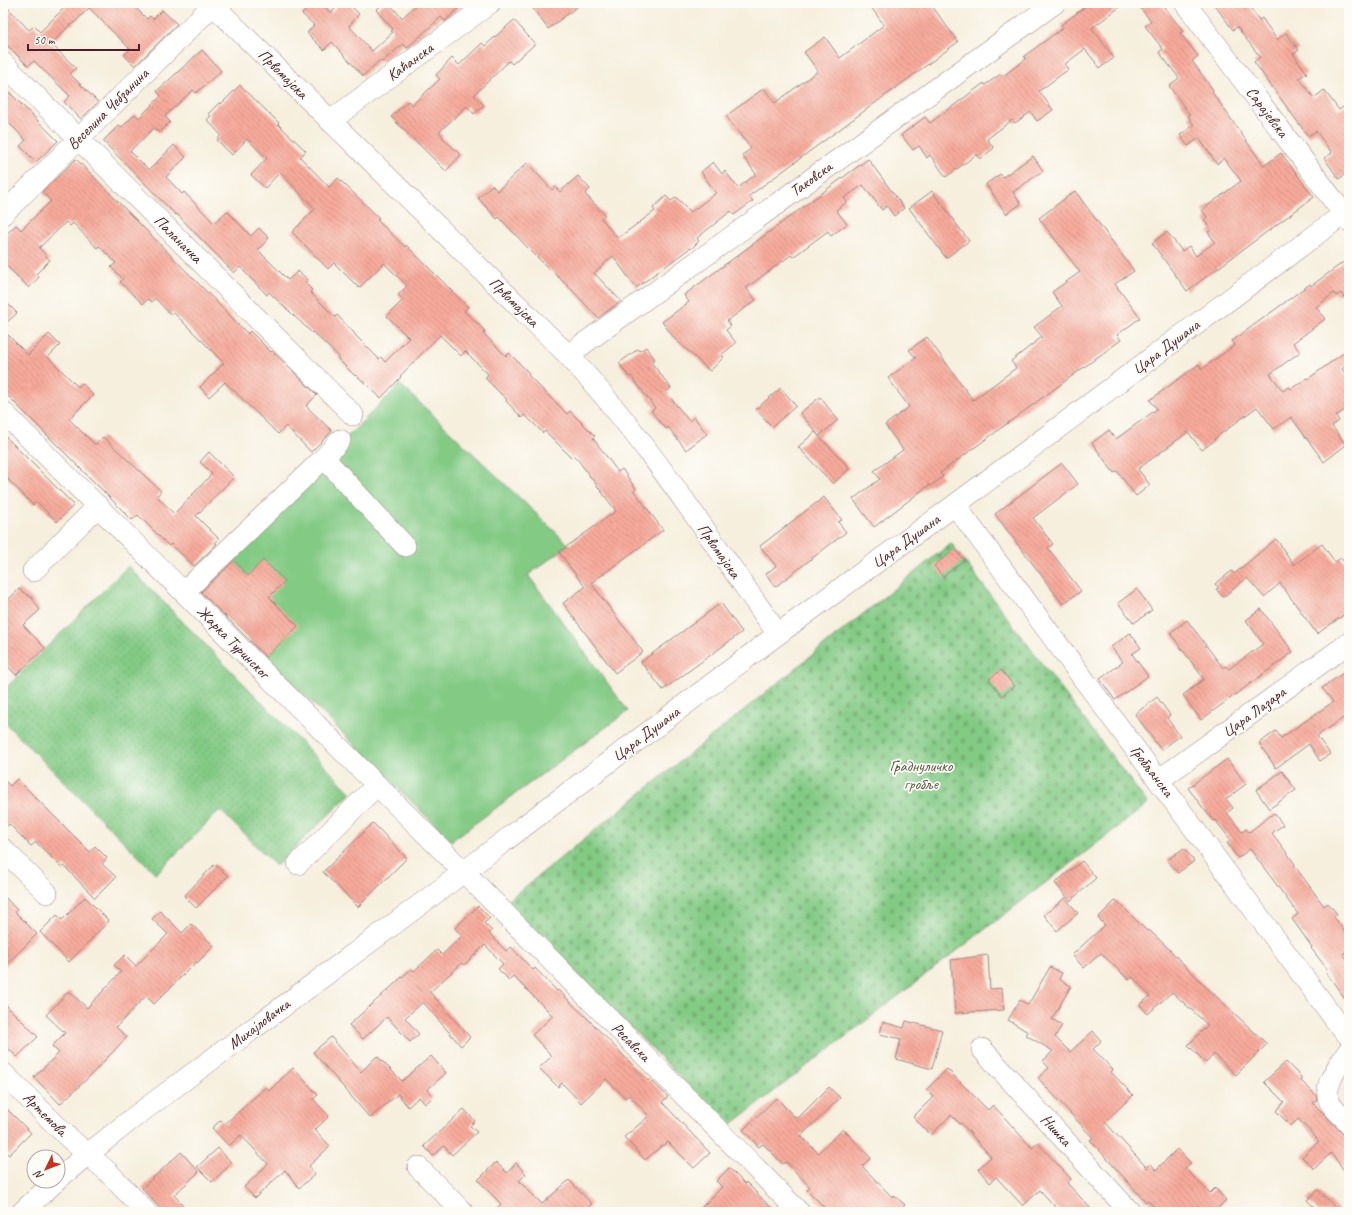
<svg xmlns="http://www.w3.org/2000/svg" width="1352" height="1215" viewBox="0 0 1352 1215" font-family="Caveat,sans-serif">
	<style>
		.green { fill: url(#green-dots); stroke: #667458 }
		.cemetery { fill: url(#cemetery-stones); stroke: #667458 }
		.pitch { fill: #83ca85; stroke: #667458 }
		.building { fill: url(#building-back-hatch) }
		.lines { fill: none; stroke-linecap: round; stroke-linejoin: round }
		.minor-casing { stroke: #a08784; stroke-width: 22 }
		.minor { stroke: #fff; stroke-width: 21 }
		.labels { text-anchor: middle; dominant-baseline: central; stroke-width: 3.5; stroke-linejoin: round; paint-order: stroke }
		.street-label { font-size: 16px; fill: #4a1f2b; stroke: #fdfcf7 }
		.park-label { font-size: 16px; fill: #5e5b4a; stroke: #fdfcf7 }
	</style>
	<defs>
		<pattern id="green-dots" width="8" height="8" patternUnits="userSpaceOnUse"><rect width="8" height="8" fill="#83ca85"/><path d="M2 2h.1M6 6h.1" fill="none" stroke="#73ad73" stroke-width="1.8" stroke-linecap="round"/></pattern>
		<pattern id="cemetery-stones" width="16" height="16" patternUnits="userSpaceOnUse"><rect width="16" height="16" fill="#83ca85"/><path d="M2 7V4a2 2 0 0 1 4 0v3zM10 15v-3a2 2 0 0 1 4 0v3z" fill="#73ad73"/></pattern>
		<pattern id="building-back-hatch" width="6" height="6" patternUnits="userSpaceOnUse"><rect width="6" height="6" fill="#f7aa9b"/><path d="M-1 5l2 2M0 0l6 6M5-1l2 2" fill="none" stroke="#ca8a7f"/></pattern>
	</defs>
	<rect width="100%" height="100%" fill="#fdfcf7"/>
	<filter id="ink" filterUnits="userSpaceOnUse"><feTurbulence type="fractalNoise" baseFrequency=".025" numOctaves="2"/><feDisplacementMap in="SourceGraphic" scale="8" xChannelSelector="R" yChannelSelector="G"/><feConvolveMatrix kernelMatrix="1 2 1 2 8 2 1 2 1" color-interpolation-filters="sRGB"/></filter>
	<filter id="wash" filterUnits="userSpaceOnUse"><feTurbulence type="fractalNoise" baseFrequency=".012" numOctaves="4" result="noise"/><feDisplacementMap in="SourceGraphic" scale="16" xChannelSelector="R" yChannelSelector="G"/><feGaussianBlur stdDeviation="0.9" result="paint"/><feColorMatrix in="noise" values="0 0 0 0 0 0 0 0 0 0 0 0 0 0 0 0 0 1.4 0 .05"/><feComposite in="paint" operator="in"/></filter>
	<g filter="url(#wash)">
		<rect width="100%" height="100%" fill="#f6efde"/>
		<polygon class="green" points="128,566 351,793 276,866 220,810 156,874 3,721 3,691"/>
		<polygon class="cemetery" points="951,543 1148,804 729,1126 506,902"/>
		<polygon class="pitch" points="400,384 569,545 528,575 628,711 451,841 193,584 346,438"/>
		<g id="blocks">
			<g class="building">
				<polygon points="3,3 29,30 34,26 40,32 69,3 131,3 147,19 150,16 153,19 162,10 177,24 135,66 124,55 130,49 89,8 72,25 71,24 51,44 76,68 70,74 98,102 81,119 64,102 70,96 34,61 28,66 3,41"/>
				<polygon points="313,3 321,3 331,13 341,3 348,3 359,14 349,26 372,51 393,32 391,31 393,29 376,10 384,3 389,3 402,18 418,3 464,3 445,21 441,17 407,48 403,44 382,62 380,60 363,76 332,42 324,50 307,33 314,25 302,14"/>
				<polygon points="529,3 582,3 548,29"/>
				<polygon points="868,3 930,3 958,42 749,196 753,201 734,215 731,211 697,238 699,241 691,249 690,248 636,288 613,256 594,273 621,301 598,318 573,291 552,271 552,272 527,247 499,217 497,219 478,198 492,185 497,191 527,163 552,190 555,187 560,192 578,176 590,189 585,194 605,215 601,218 618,238 655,211 653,208 666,196 671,201 676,197 691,212 716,193 701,172 713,162 722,174 725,171 738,188 756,174 742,155 751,149 726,116 764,88 775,103 818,71 804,52 825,37 840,58 884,25"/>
				<polygon points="1090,3 1125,3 1092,28 1114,58 1100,68 1085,49 1065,64 1069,69 1039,91 1053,110 1037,121 1031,112 1015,123 1012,120 987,139 994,148 980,159 977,154 946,177 930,155 927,158 919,146 913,150 901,135 925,117 930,123 984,83 985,85 1001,74 1003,76 1026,59 1024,56 1063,28 1061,25"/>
				<polygon points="1136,3 1161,3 1183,31 1180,33 1198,56 1192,61 1213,90 1212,92 1264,166 1281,153 1314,197 1187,291 1152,243 1167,232 1182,251 1189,246 1196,256 1215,242 1208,232 1211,230 1204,220 1207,217 1202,210 1241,181 1224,158 1217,164 1199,138 1188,146 1180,135 1194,125 1188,116 1190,115 1169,86 1179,78 1159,52 1163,49 1145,26 1151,21"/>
				<polygon points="1213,3 1247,3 1259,20 1262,18 1277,40 1286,33 1299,50 1293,54 1307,73 1299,78 1314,98 1324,90 1339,110 1349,103 1349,171 1339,179 1324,158 1332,153 1316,131 1308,136 1254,62 1260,57 1237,27 1233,30"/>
				<polygon points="514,20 535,44 512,64 509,61 474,95 484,105 474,114 467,106 439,132 443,136 442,137 461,155 446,171 391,117 408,101 412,105 440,79 436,75 452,58 459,65 482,43 485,46"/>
				<polygon points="202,50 221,71 196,93 193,90 165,116 170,122 159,133 154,128 130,151 149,170 174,145 186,157 166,177 182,194 184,192 214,223 227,211 251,236 259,228 269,238 258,250 288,280 298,271 308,280 305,283 312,290 310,292 335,317 337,315 355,334 355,335 379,359 381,357 385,362 409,338 387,316 403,300 398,295 407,286 384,263 359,288 334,263 328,269 292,232 315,209 280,172 265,188 251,175 267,158 247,139 232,155 217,140 221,135 207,120 211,116 208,114 220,102 221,104 240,85 279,123 278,124 306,151 300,157 329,187 338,178 379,218 377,220 405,247 406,245 468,307 464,311 485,331 483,333 506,356 509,353 529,373 528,375 567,414 570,411 595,436 593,438 618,472 622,469 636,489 634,491 663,530 591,583 643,652 615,673 563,603 585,587 559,552 616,511 575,456 572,458 545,431 543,433 525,415 522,418 506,401 507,400 485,378 488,374 465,351 461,356 440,335 400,376 401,377 381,398 356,375 355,376 338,359 339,357 313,332 312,333 269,292 267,295 240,267 234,273 177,214 176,215 103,141 119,125 121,128 135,114 139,118 161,96 157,91"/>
				<polygon points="3,86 58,141 36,162 20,146 26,140 3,117"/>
				<polygon points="1033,156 1043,171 1013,192 1021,204 1006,214 986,184 1000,174 1003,177"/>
				<polygon points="76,159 248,334 250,331 271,352 272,351 317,395 306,406 332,431 311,452 286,426 278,434 225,382 209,397 200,387 224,363 173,312 171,315 155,298 152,302 148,299 143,304 120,282 123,279 111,267 116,263 99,246 97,248 73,223 70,226 66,222 39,248 50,260 36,274 39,277 29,288 3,262 3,237 16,225 21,230 51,201 42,192"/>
				<polygon points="868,159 904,208 894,216 887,206 882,210 863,185 844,198 847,202 836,210 847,224 831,236 828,231 793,257 791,255 746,288 756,300 727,321 731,326 726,330 736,343 721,355 724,357 710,371 675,339 662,322 689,302 684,295"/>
				<polygon points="932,191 969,241 946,258 909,208"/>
				<polygon points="1075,191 1134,271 1115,284 1140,318 1117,335 1121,340 940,473 943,477 930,486 929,485 874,527 853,499 880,479 874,471 903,450 885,425 909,407 888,378 916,358 909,350 927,337 973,400 1016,368 1011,361 1042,337 1034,327 1062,306 1052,292 1080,272 1039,218"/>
				<polygon points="1349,258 1349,304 1341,293 1336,296 1334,293 1316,307 1325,319 1293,343 1300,352 1270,374 1283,391 1289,387 1291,389 1307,378 1308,379 1349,349 1349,364 1342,369 1349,379 1349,407 1336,416 1339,421 1332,426 1346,445 1324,462 1291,417 1274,429 1257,407 1214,439 1215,440 1202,450 1188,432 1138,469 1150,485 1136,496 1117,471 1114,473 1092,443 1109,430 1116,439 1157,409 1150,400 1199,364 1202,369 1235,345 1232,341 1310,284 1311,286"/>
				<polygon points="3,299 17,313 3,326"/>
				<polygon points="3,330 28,355 49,334 60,345 48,357 78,387 82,383 93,395 69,419 95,445 103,437 161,491 157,496 174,514 212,474 200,462 209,452 234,477 196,516 219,539 215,543 217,544 194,566 171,544 169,546 138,515 132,520 3,391"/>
				<polygon points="646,347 655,359 651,362 671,388 666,392 689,421 694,417 707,434 686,450 668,427 666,429 651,411 655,408 631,376 629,377 619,363 638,349 640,351"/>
				<polygon points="781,388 796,406 772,427 756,409"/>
				<polygon points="820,397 838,420 819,436 800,413"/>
				<polygon points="815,432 850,468 833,484 798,447"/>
				<polygon points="3,434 74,505 57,522 37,502 33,505 3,474"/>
				<polygon points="1062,463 1078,484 1033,518 1053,544 1048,548 1081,591 1063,604 995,514"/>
				<polygon points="824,497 842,520 838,522 846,532 775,587 766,574 776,566 760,546"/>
				<polygon points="1276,539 1294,565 1322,544 1335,562 1341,558 1349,568 1349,611 1317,634 1280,583 1264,597 1247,578 1223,597 1216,589 1219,588 1215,584 1232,571 1234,574"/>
				<polygon points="955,549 964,560 943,577 934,566"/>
				<polygon points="263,560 285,581 269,597 298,626 266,657 201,592 234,561 248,576"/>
				<polygon points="19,589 32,598 40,610 23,625 45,648 16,675 3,661 3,605"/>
				<polygon points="1137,589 1152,610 1134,623 1118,603"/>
				<polygon points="721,603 742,632 663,690 641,662"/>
				<polygon points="1261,609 1293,652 1201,720 1183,695 1204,679 1170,633 1187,620 1223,668 1226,666 1229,669 1263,644 1246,620"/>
				<polygon points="1130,633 1141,648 1132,654 1148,676 1115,700 1100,679 1123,662 1111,647"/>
				<polygon points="1349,669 1349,714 1317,736 1330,754 1320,761 1309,744 1276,768 1259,743 1276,731 1281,738 1333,702 1322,688"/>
				<polygon points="1001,670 1014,686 1002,696 989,679"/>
				<polygon points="1157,697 1170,715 1167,718 1180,736 1161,750 1135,714"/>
				<polygon points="1227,759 1246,784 1226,799 1233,808 1227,813 1242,832 1246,829 1249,832 1274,813 1283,825 1272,833 1295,864 1294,865 1324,906 1328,903 1337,914 1334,917 1349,938 1349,949 1343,954 1349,961 1349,1004 1325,971 1327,969 1311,948 1312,947 1292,919 1298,914 1276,884 1250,849 1238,858 1227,843 1231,840 1215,820 1213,821 1188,788"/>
				<polygon points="1282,771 1296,790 1269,809 1256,790"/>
				<polygon points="3,779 10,786 17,779 90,852 95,846 107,858 102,864 116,877 95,898 64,866 62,868 36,842 31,846 9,824 3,830"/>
				<polygon points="373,823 407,858 358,907 323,872"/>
				<polygon points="1184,848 1194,861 1178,873 1167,860"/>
				<polygon points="1082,861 1096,878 1070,901 1055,883"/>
				<polygon points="215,864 228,876 196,908 184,896"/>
				<polygon points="3,895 17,910 15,912 37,934 3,968"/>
				<polygon points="85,897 109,921 69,962 40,932 57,915 62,920"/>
				<polygon points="1065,898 1078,913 1057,931 1044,915"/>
				<polygon points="1116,900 1147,931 1149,930 1168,948 1203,984 1267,1044 1236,1075 1214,1054 1206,1063 1188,1045 1208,1025 1172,992 1148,1014 1140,1005 1150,996 1133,977 1129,980 1101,953 1084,968 1072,955 1105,925 1098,918"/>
				<polygon points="478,906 490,918 484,923 492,931 489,933 506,951 511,947 533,970 535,968 557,991 558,990 589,1020 648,1081 650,1079 668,1097 662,1102 710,1153 694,1168 668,1142 664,1146 663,1145 645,1160 624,1137 649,1116 629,1095 625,1098 606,1079 581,1103 562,1083 558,1087 539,1068 552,1056 532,1035 553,1016 513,976 509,980 498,969 503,964 485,945 464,965 462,963 430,992 470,1037 461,1046 423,1002 405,1018 419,1034 410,1042 387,1017 363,1039 349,1025 411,969 414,971 437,950 442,955 462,936 455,928"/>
				<polygon points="160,911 182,933 191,924 214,946 197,963 196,962 154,1004 146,996 116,1027 127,1037 87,1079 60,1104 34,1077 59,1053 52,1046 65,1033 46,1015 69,991 87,1008 121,972 114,965 125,955 136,966 168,934 152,919"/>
				<polygon points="988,955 990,989 1002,988 1004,1010 955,1013 951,960"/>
				<polygon points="1050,967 1062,973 1059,979 1071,986 1052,1019 1062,1025 1055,1037 1070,1052 1093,1031 1101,1041 1093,1049 1113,1070 1111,1072 1133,1095 1105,1122 1147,1168 1151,1164 1156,1170 1177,1149 1191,1163 1185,1168 1210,1193 1215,1188 1226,1200 1214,1212 1159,1212 1148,1200 1146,1202 1090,1140 1093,1138 1038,1078 1049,1068 1043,1061 1053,1051 1026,1035 1028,1032 1008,1020 1020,1000 1028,1005"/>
				<polygon points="3,1002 38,1037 17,1057 3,1043"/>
				<polygon points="906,1021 942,1030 932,1069 896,1059 901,1039 880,1034 883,1022 904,1028"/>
				<polygon points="331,1037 361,1072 377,1056 402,1081 431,1056 446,1073 427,1090 433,1097 425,1104 419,1097 408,1107 398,1094 370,1118 313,1052"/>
				<polygon points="1286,1062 1302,1078 1300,1080 1316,1095 1317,1100 1313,1103 1347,1138 1345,1139 1349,1144 1349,1177 1331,1153 1314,1169 1302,1157 1319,1141 1298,1119 1291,1126 1276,1111 1284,1102 1264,1082"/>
				<polygon points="293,1068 318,1095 313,1099 329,1116 315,1130 330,1146 309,1166 315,1174 299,1188 285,1170 255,1198 244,1187 268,1164 241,1135 229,1146 212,1128 221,1120 225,1124 266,1087 269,1091"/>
				<polygon points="947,1069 988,1110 993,1105 1032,1148 1038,1143 1071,1179 1067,1183 1094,1212 1060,1212 1040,1190 1023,1206 996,1177 990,1183 978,1169 991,1157 961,1123 960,1124 951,1115 931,1135 913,1117 933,1097 926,1090"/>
				<polygon points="829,1087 840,1098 801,1136 818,1153 843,1129 871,1158 862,1166 892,1197 894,1195 905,1205 898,1212 829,1212 807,1190 810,1187 786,1162 783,1164 763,1144 759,1147 743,1130 776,1098 797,1119"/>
				<polygon points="3,1105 31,1133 9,1155 3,1149"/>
				<polygon points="464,1109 475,1121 470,1126 477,1132 452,1155 444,1146 433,1156 424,1146"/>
				<polygon points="218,1148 232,1163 212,1182 197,1167"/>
				<polygon points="181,1152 199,1172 174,1195 189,1212 163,1212 142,1188"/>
				<polygon points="496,1162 507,1173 516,1163 526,1174 519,1181 542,1204 569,1180 592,1204 583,1212 493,1212 501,1204 478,1180"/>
				<polygon points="729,1168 745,1184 746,1182 775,1212 697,1212 722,1187 716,1181"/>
				<polygon points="1318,1190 1340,1212 1319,1212 1307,1200"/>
			</g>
		</g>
	</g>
	<g filter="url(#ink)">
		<use href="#blocks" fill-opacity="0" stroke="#a08784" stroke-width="1"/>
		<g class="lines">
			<g class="minor-casing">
				<g id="minor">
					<path d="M211 3 568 355C647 440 711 540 778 634"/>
					<polyline points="1185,3 1349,221"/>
					<polyline points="3,63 353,415"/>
					<polyline points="330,121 490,3"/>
					<polyline points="3,214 213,5"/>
					<polyline points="568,355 1055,3"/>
					<polyline points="3,412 464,872 799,1212"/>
					<polyline points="324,458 405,546"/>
					<polyline points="955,505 1342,1029 1349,1036"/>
					<polyline points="33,571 98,506"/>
					<polyline points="184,592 324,458 340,440"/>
					<polyline points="1159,780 1349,643"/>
					<polyline points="3,849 47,893"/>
					<polyline points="298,864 377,785"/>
					<polyline points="982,1049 1130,1212"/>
					<path d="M1349 1050C1340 1064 1320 1087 1331 1104 1336 1111 1343 1117 1349 1123"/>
					<polyline points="3,1073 69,1138 107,1171 146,1212"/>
					<polyline points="418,1167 463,1212"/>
					<polyline points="58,1179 88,1154 133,1118 445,886 778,634 955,505 1349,210"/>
					<polyline points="22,1212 56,1181"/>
				</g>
			</g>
			<use href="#minor" class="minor"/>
		</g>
	</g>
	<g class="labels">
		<g class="street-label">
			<text transform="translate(410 62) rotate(-36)">Каћанска</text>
			<text transform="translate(283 74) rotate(45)">Првомајска</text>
			<text transform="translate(108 109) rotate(-45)">Веселина Чебзанина</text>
			<text transform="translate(1267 112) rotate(53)">Сарајевска</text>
			<text transform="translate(811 179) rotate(-36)">Таковска</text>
			<text transform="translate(178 239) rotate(45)">Паланачка</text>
			<text transform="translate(514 302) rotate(45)">Првомајска</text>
			<text transform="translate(1166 347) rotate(-37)">Цара Душана</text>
			<text transform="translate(906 541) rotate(-36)">Цара Душана</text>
			<text transform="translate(719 551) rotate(55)">Првомајска</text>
			<text transform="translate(233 642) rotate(45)">Жарка Туринског</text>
			<text transform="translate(1254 712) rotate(-36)">Цара Лазара</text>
			<text transform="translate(646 734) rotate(-37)">Цара Душана</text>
			<text transform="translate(1152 771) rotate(53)">Гробљанска</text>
			<text transform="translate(259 1024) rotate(-37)">Михајловачка</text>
			<text transform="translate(631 1042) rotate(45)">Ресавска</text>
			<text transform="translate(45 1114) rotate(45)">Артемова</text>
			<text transform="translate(1056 1130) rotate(48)">Нишка</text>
		</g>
		<g class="park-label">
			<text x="921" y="766">Граднуличко<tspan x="921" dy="18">гробље</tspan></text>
		</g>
	</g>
	<rect width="1352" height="1215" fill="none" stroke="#fdfcf7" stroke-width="16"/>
	<g transform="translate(46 1169) rotate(227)"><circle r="19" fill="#fdfcf7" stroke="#b5a4a5"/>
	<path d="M0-3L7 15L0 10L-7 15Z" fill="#c8321e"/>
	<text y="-6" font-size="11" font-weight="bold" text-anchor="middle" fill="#4a1f2b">N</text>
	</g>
	<path d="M28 44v6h111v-6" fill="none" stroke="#4a1f2b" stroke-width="2"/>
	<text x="34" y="44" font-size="12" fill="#4a1f2b" stroke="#fdfcf7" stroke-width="3" paint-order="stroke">50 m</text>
</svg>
